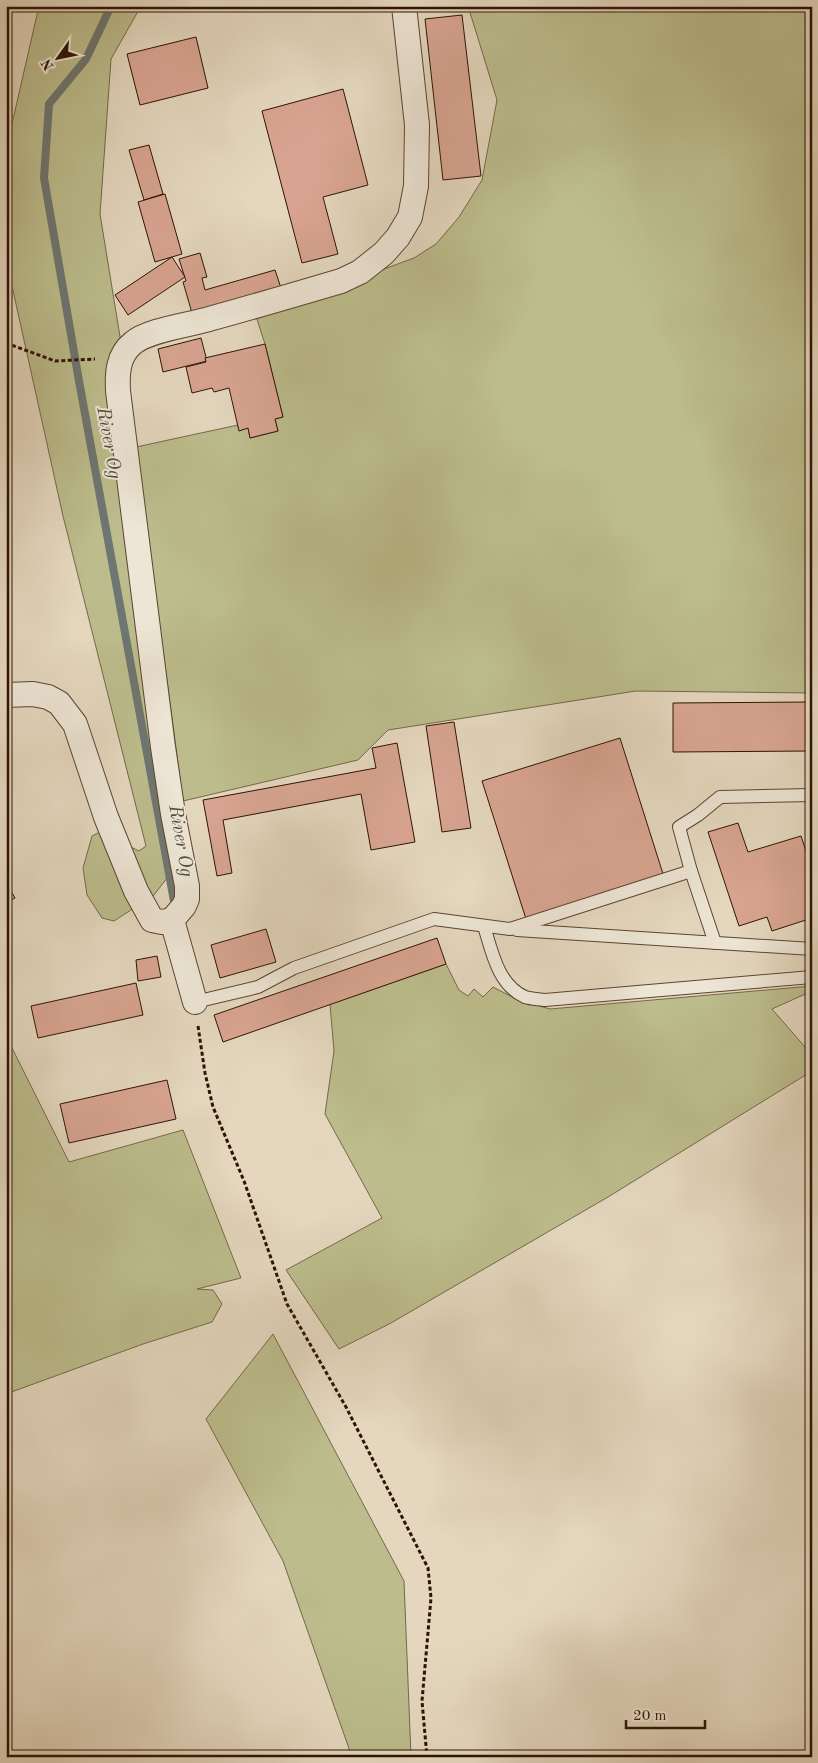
<svg xmlns="http://www.w3.org/2000/svg" width="818" height="1763" viewBox="0 0 818 1763" font-family="'Old Standard TT',serif">
	<style>
		.green { fill: #bcbc8c; stroke: #756848 }
		.lines { fill: none; stroke-linecap: round; stroke-linejoin: round }
		.stream { stroke: #6e7671; stroke-width: 8 }
		.building { fill: #d8a491; stroke: #2e1304 }
		.service-casing { stroke: #5c4432; stroke-width: 14 }
		.minor-casing { stroke: #5c4432; stroke-width: 26 }
		.path { stroke: #2e1304; stroke-width: 3; stroke-dasharray: 4 2.5; stroke-linecap: butt }
		.service { stroke: #ede5d5; stroke-width: 12 }
		.minor { stroke: #ede5d5; stroke-width: 24 }
		.labels { text-anchor: middle; dominant-baseline: central; stroke-width: 4; stroke-linejoin: round; paint-order: stroke }
		.water-label { font-size: 19px; font-style: italic; fill: #534d44; stroke: #ede5d5 }
	</style>
	<rect width="100%" height="100%" fill="#e4d7be"/>
	<filter id="stains"><feTurbulence type="fractalNoise" baseFrequency=".004" numOctaves="4"/><feColorMatrix values="0 0 0 0 .2 0 0 0 0 .09 0 0 0 0 .02 0 0 0 .5 -.17"/></filter>
	<radialGradient id="worn" r=".72"><stop offset=".6" stop-color="#630" stop-opacity="0"/><stop offset="1" stop-color="#630" stop-opacity=".3"/></radialGradient>
	<g class="green">
		<polygon points="39,6 141,6 111,59 100,214 123,355 174,869 154,895 114,921 102,918 87,895 83,868 92,836 100,832 139,851 146,846 63,516 6,259 6,150"/>
		<polygon points="468,6 812,6 812,693 636,691 388,730 358,760 183,801 136,447 238,425 239,430 248,428 250,438 278,431 275,419 283,417 265,344 256,316 414,258 436,244 459,217 482,180 497,100"/>
		<polygon points="446,964 459,990 468,996 474,989 483,997 493,987 518,1000 550,1009 812,986 812,991 772,1009 812,1055 812,1071 608,1197 391,1323 339,1349 286,1270 382,1218 325,1114 334,1051 330,1004"/>
		<polygon points="6,1036 69,1162 183,1130 241,1278 197,1289 213,1290 222,1304 212,1322 143,1344 6,1394"/>
		<polygon points="273,1334 404,1581 411,1757 352,1757 283,1561 206,1419"/>
	</g>
	<g class="lines">
		<polyline class="stream" points="111,6 86,59 49,104 44,178 79,381 174,901"/>
	</g>
	<g class="building">
		<polygon points="462,15 481,176 443,180 425,19"/>
		<polygon points="196,37 208,88 140,105 127,54"/>
		<polygon points="343,89 368,185 323,197 338,254 302,263 262,111"/>
		<polygon points="149,145 163,194 144,200 129,150"/>
		<polygon points="165,194 182,254 155,262 138,202"/>
		<polygon points="200,253 207,277 202,278 205,290 275,270 281,288 192,313 183,282 186,281 179,259"/>
		<polygon points="172,257 185,277 128,315 115,295"/>
		<polygon points="201,338 207,361 163,372 158,349"/>
		<polygon points="265,344 283,417 275,419 278,431 250,438 248,428 239,431 229,388 214,392 212,388 192,393 186,367 206,362 205,358"/>
		<polygon points="812,702 812,751 673,752 673,703"/>
		<polygon points="454,722 471,828 442,832 426,726"/>
		<polygon points="620,738 664,877 526,919 482,781"/>
		<polygon points="397,743 415,842 371,850 361,794 223,820 232,873 217,876 203,800 376,768 372,748"/>
		<polygon points="738,823 748,852 801,836 812,869 812,918 772,931 767,917 739,926 708,832"/>
		<polygon points="6,882 15,898 6,903"/>
		<polygon points="266,929 276,962 220,978 211,945"/>
		<polygon points="437,938 446,964 223,1042 214,1015"/>
		<polygon points="157,956 161,977 138,981 136,960"/>
		<polygon points="136,983 143,1015 38,1038 31,1006"/>
		<polygon points="167,1080 176,1119 69,1143 60,1104"/>
	</g>
	<g class="lines">
		<g class="service-casing">
			<g id="service">
				<polyline points="691,871 715,943"/>
				<path d="M484 926C492 952 498 985 525 997 531 999 539 999 545 1000L812 977"/>
				<polyline points="517,930 812,949"/>
				<polyline points="195,1002 258,987 294,968 434,919 510,929 691,871 679,827 698,815 720,797 812,795"/>
			</g>
		</g>
		<g class="minor-casing">
			<g id="minor">
				<polyline points="6,695 33,694 48,697 59,703 75,724 106,817 136,891 152,920 162,922 172,920 195,1002"/>
				<path d="M172 920 184 906 187 899V886L173 814 163 747 118 391C117 373 118 355 133 343 148 330 189 325 209 319 253 307 297 294 341 281L360 272 384 253 398 237 410 217 416 186 417 125 404 6"/>
			</g>
		</g>
		<g class="path">
			<polyline points="6,343 55,361 95,359"/>
			<polyline points="198,1026 205,1073 213,1107 244,1181 287,1304 346,1407 428,1568 431,1598 422,1701 427,1757"/>
		</g>
		<use href="#service" class="service"/>
		<use href="#minor" class="minor"/>
	</g>
	<g class="labels">
		<g class="water-label">
			<text transform="translate(108 443) rotate(80)">River Og</text>
			<text transform="translate(180 841) rotate(80)">River Og</text>
		</g>
	</g>
	<rect width="818" height="1763" fill="none" stroke="#e4d7be" stroke-width="25"/>
	<rect x="8" y="8" width="803" height="1748" fill="none" stroke="#2e1304" stroke-width="2.5"/>
	<rect x="12" y="12" width="793" height="1738" fill="none" stroke="#2e1304"/>
	<g transform="translate(58 58) rotate(237)" stroke="#ede5d5" stroke-width="4" paint-order="stroke">
	<path d="M0-4L9 19L0 12L-9 19Z" fill="#2e1304"/>
	<text y="-8" font-size="14" font-weight="bold" text-anchor="middle" fill="#2e1304">N</text>
	</g>
	<path d="M626 1720v8h79v-8" fill="none" stroke="#2e1304" stroke-width="2.5"/>
	<text x="633" y="1720" font-size="15" fill="#2e1304" stroke="#ede5d5" stroke-width="4" paint-order="stroke">20 m</text>
	<rect width="100%" height="100%" filter="url(#stains)"/>
	<rect width="100%" height="100%" fill="url(#worn)"/>
</svg>
